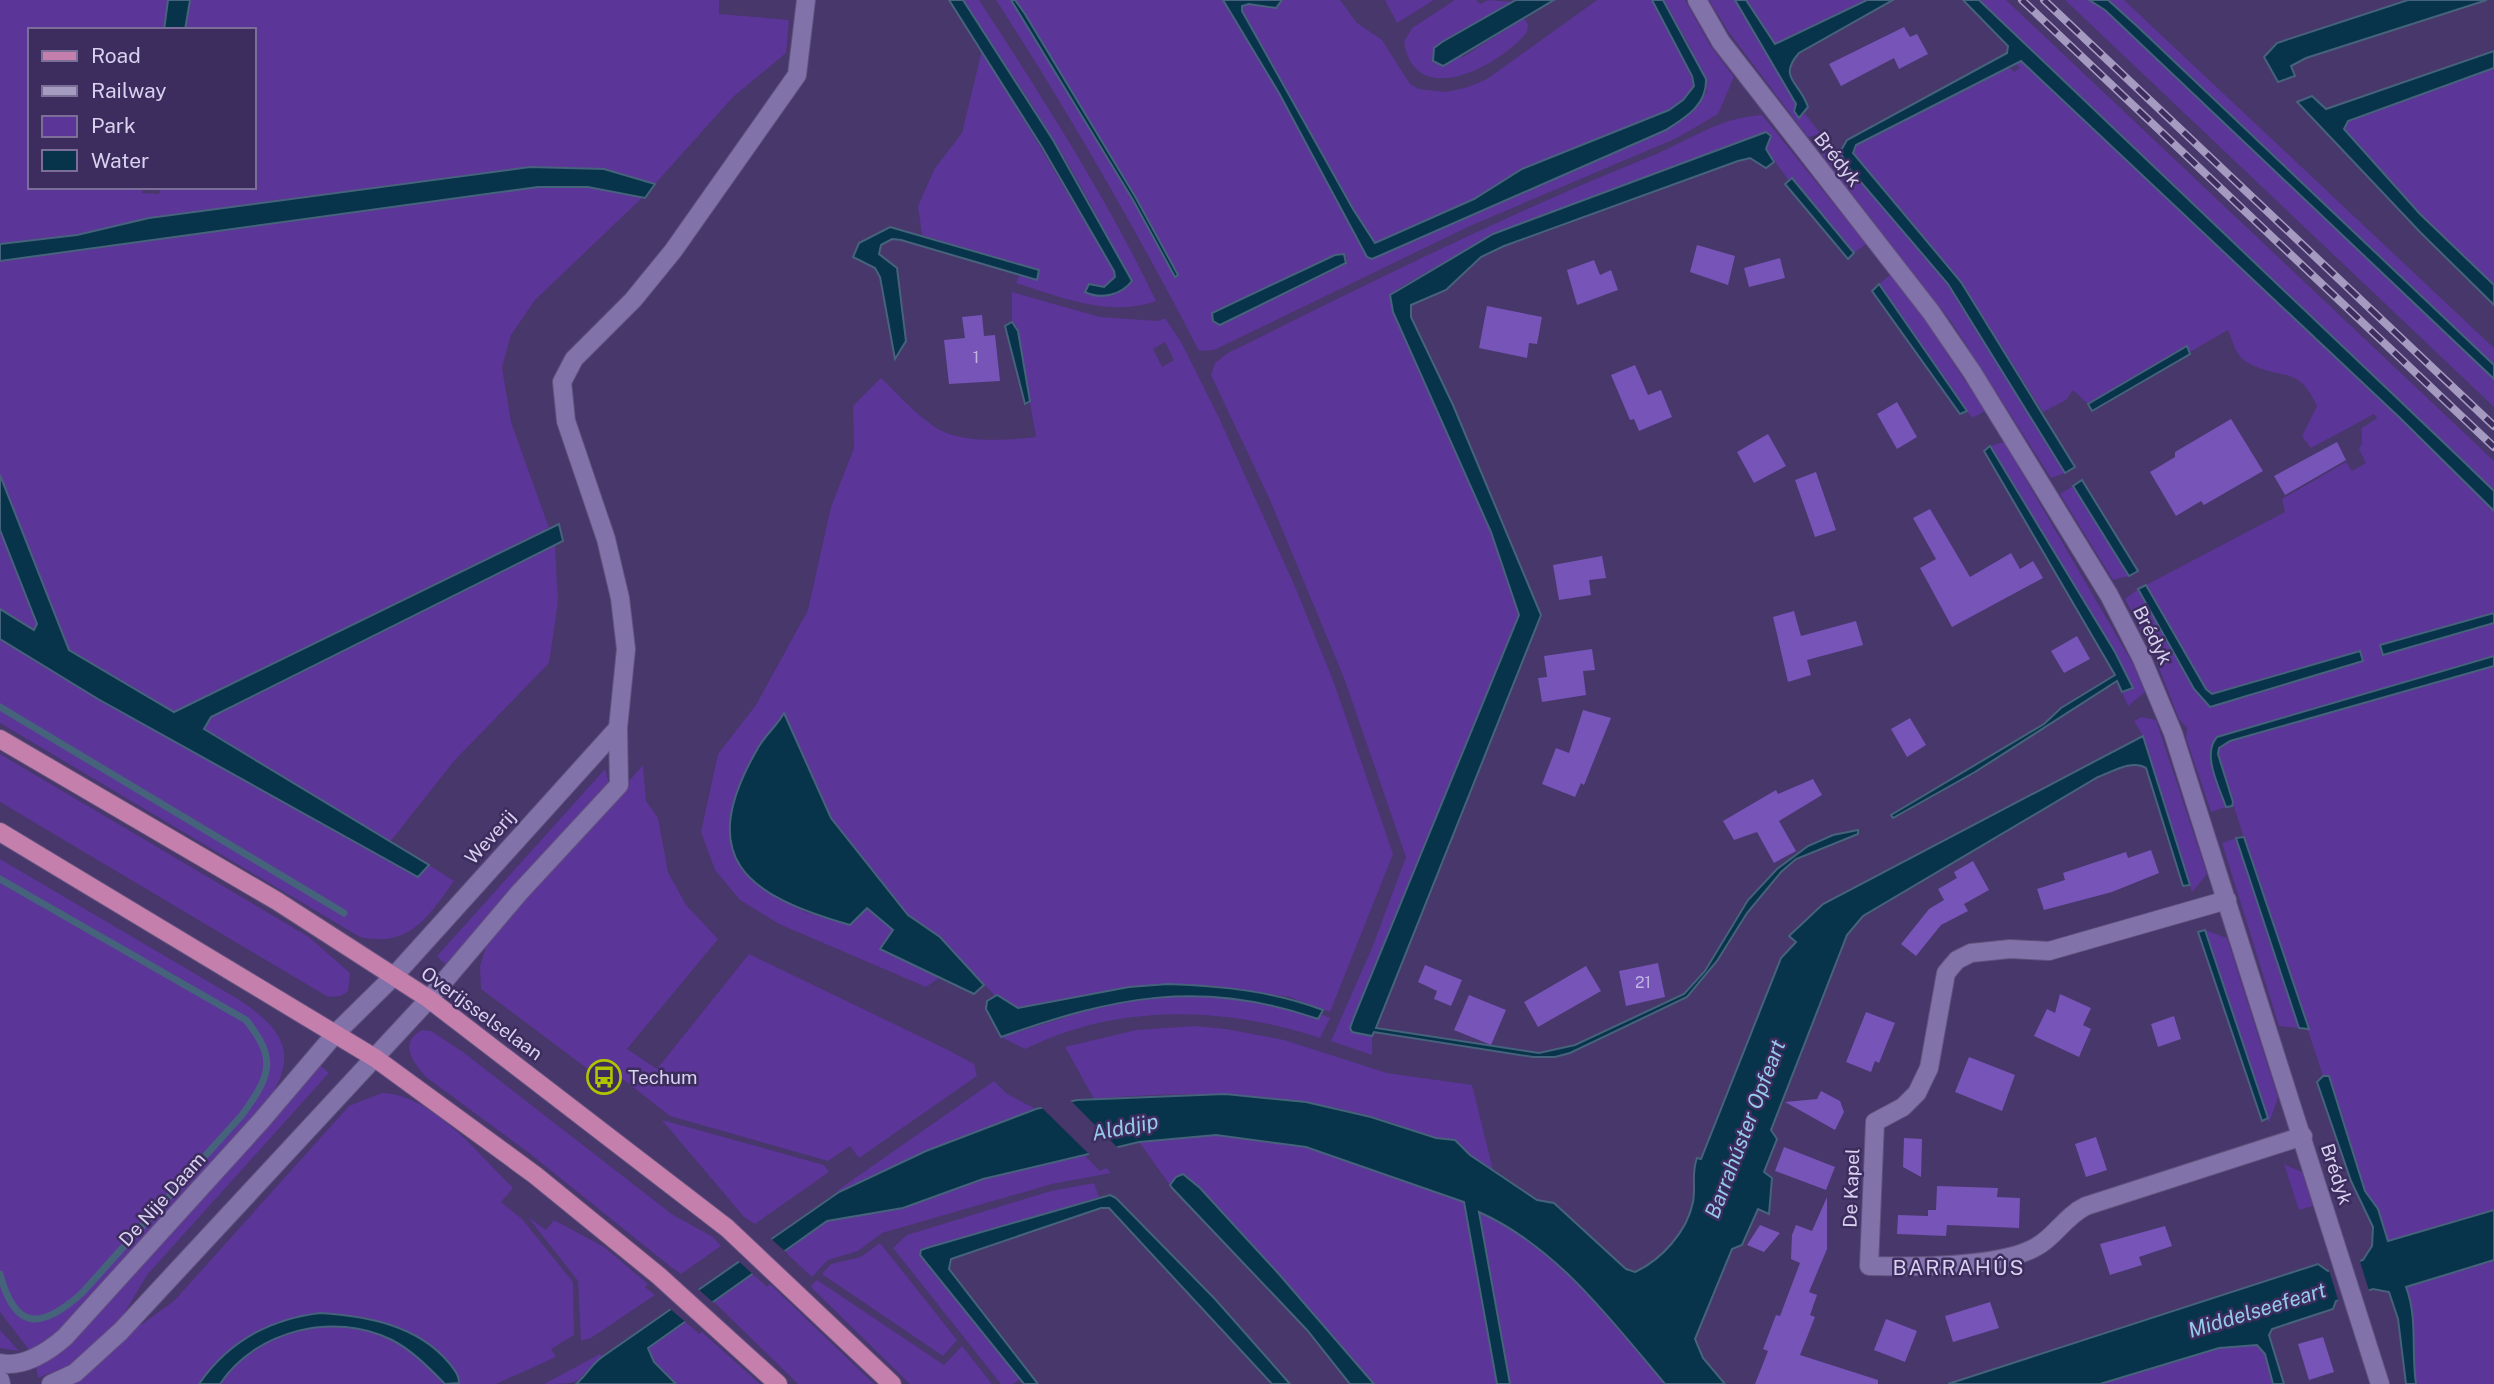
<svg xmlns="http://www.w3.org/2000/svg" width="2494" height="1384" viewBox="0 0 2494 1384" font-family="'Public Sans',sans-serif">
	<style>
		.green { fill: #5b3597; fill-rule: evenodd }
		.water { fill: #08344b; stroke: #46637c; stroke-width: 2 }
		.pier { fill: #47376a }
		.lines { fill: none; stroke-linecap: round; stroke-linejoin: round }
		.stream { stroke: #46637c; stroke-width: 7 }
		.building { fill: #7754b8 }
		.street-casing { stroke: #61537e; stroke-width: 20 }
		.secondary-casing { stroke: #61537e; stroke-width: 20 }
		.primary-casing { stroke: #61537e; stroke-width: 20 }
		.street { stroke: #8272aa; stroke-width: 18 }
		.secondary { stroke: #8272aa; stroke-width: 18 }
		.primary { stroke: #c57fad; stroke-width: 18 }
		.rail-casing { stroke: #a59bc0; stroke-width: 8 }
		.rail { stroke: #3d2c5e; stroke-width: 5; stroke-dasharray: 16; stroke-linecap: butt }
		.labels { text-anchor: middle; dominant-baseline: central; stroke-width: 5; stroke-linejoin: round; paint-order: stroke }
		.number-label { font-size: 16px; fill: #c0b2e1 }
		.street-label { font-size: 19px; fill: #d8d1ef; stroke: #3d2c5e }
		.poi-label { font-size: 19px; fill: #d8d1ef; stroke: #3d2c5e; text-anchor: start }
		.water-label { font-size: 21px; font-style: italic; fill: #95caec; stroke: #3d2c5e }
		.neighbourhood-label { font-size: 21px; letter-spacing: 2px; fill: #d8d1ef; stroke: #3d2c5e }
	</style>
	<rect width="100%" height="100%" fill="#47376a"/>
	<g class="green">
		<polygon points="0,0 168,0 164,30 30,30 30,187 143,187 142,193 159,194 160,187 254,187 254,30 185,30 190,0 719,0 719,14 789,20 786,53 733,97 655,184 604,169 530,167 149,218 77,235 0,244"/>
		<path d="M963 0H979C1042 97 1106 196 1156 301 1111 318 1060 297 1016 283L1019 275 1037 280 1039 270 922 235 918 206 935 168 962 133 982 50 1114 271V280L1104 287 1089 284 1091 296 1117 293 1129 285C1088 184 1023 91 963 0Z"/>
		<path d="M996 0H1011L1022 16 1133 200 1175 277 1177 275 1015 0H1223L1279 93 1367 257 1372 259 1634 145C1663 131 1690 120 1707 91L1690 46 1663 0H1685L1710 45 1734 77 1718 114 1677 138 1470 226 1214 350 1199 351C1137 231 1070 114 996 0ZM1347 257 1346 264 1220 325Z"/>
		<polygon points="1282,0 1340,0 1357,23 1382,40 1410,84 1419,89 1446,92 1468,87 1487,79 1597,0 1652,0 1685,61 1694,86 1683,100 1669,110 1522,169 1474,199 1375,243 1353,209 1242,11 1242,7 1249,4 1276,8"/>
		<polygon points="1385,0 1434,0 1397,23"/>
		<path d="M1455 0H1476L1480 4 1489 0 1512 2 1442 42 1463 57 1524 18 1528 24 1527 32C1501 65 1415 112 1404 42L1412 28Z"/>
		<polygon points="1709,0 1735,0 1796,104 1799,118 1805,114 1821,134 1808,137 1728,31"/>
		<polygon points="1746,0 1867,0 1775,44"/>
		<polygon points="1979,0 2006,0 2494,461 2494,491"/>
		<polygon points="2065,0 2089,0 2105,10 2494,379 2494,407"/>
		<polygon points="2108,0 2124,0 2494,348 2494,365"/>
		<path d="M2021 61 2400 418 2494 511V613L2380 646 2383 655 2494 623V656L2217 737 2211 757 2226 807 2211 812 2186 738 2187 728 2179 719 2152 650 2125 599 2138 589 2194 689 2210 707 2363 661 2360 651 2212 694 2206 689 2146 585 2285 512 2282 499 2346 462 2352 471 2366 463 2359 449 2362 443V428L2377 418 2374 414 2311 448 2302 436 2317 406C2298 364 2281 381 2248 363 2236 357 2233 342 2228 330L2190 352 2186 346 2088 404 2073 390 2066 400 2043 412 1961 282 1853 153 1856 145 2008 66 2014 72 2020 68 2015 63Z"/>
		<polygon points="2494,68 2494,285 2420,214 2344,129 2348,121"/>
		<path d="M1762 115 1866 244 1854 253 1793 178 1789 181 1766 149V132L1493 234 1397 289 1393 312 1491 532 1519 615 1350 1028 1361 1035 1372 1036V1055L1331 1041 1372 948 1406 857 1344 678 1270 500 1211 375 1215 363 1228 353C1367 284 1505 215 1649 157 1689 141 1717 118 1762 115Z"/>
		<polygon points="1827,142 1840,152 1948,284 2065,473 2051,478 1952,323 1821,154"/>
		<polygon points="538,187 588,187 643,197 535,300 511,335 502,367 511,422 549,528 174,712 69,650 0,475 0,261"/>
		<polygon points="1890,275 1922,316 1985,411 1972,418 1879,284"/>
		<path d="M1012 292 1100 317 1158 321 1165 318 1181 342 1220 420 1296 589 1334 683 1393 854 1330 1012 1290 997 1207 985 1129 987 1018 1008 995 996 940 937 908 915 867 866 831 818 783 714 780 720 763 890 805 912 850 925 867 908 893 930 880 949 940 977 926 987 779 924 740 900 715 870 701 832 718 754 756 705 808 610 831 507 854 448 853 406 881 378C899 395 917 416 938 429 963 444 1008 440 1036 437L1016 325 1012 322ZM1165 342 1174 360 1162 367 1153 349Z"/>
		<polygon points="2004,442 2133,664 2145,692 2128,706 2122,692 2133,688 2115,652 1990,446"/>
		<polygon points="2073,486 2129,576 2113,580 2060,494"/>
		<polygon points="0,530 37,624 34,630 0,609"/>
		<polygon points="555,545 558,602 549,663 454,761 390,842 204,729 211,717"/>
		<path d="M0 639 98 699 418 877 429 865 454 881C428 917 410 948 360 937L0 723Z"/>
		<polygon points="2494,666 2494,1210 2388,1241 2378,1209 2365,1191 2329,1076 2323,1076 2219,762 2219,748 2230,740"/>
		<polygon points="2142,717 2156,720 2207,874 2192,892 2143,736 2134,721"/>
		<polygon points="0,754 309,937 350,973 348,991 341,996 328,997 0,802"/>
		<polygon points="643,765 646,801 658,818 668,872 686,905 718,939 627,1049 657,1069 749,954 948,1050 974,1064 977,1076 859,1158 850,1146 828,1161 670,1116 610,1069 601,1079 481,989 480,966 488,940"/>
		<polygon points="605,769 609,784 446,965 437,956"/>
		<polygon points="2236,838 2299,1028 2279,1026 2222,843"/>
		<path d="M0 859 238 999C289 1033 299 1057 262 1110L57 1334 30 1351 0 1312Z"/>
		<polygon points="2205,930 2227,938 2278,1098 2269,1123"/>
		<path d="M1188 994C1233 999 1275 1004 1318 1019L1321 1014 1330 1018 1320 1038C1222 1006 1119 1003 1025 1049L1001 1037 1122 1000Z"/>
		<path d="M1195 1026 1226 1029 1284 1040 1387 1073 1472 1085 1493 1170C1377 1094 1228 1087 1094 1099L1065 1047 1136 1030Z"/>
		<path d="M422 1030 431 1031 463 1052 673 1215 713 1237 721 1246 681 1274 671 1267 529 1153 426 1077C413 1062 398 1043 422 1030Z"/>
		<polygon points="320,1065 329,1073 147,1275 118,1324 68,1366 38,1378 36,1366"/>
		<polygon points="994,1081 1007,1094 1036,1109 926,1151 839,1192 838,1190"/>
		<path d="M382 1093C431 1094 479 1154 513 1188L501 1202 522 1219 573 1282 574 1335 551 1349 556 1357 496 1384H458L427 1344 410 1334 369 1318 320 1313 275 1323 206 1374 199 1384H73L96 1367 131 1332 174 1301 349 1106Z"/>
		<polygon points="662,1120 824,1165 829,1172 755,1224 744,1217"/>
		<polygon points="1216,1135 1306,1147 1464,1202 1497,1384 1374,1384 1278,1273 1176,1177 1170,1185 1139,1142"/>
		<polygon points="1084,1155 1100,1171 1106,1168 1111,1173 1052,1184 882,1233 858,1251 828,1260 812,1277 785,1252 827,1221 897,1207 983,1179"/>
		<polygon points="2284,1164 2302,1172 2313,1206 2299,1210"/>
		<polygon points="1094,1183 1099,1197 921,1250 920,1255 1020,1379 1013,1384 1001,1384 893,1248 907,1235 1051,1191"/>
		<path d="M1478 1212C1556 1247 1611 1320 1665 1384H1510Z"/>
		<polygon points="528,1217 546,1230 554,1220 604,1247 648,1284 645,1287 655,1295 591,1338 581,1341 578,1281"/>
		<polygon points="880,1243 957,1340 943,1356 822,1274 831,1264 861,1257"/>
		<path d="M2494 1260V1384H2416C2411 1352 2418 1318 2406 1287Z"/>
		<polygon points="753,1274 767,1287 770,1284 874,1384 798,1384 714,1302"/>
		<polygon points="817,1280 944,1365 962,1346 992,1384 910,1384 813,1289 811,1286"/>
		<polygon points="686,1322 699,1334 702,1332 760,1384 676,1384 654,1362 648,1348"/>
		<path d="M324 1327C379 1326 408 1345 445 1384H220C244 1347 281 1332 324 1327Z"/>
		<polygon points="0,1330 19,1351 0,1348"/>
		<polygon points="2249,1344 2257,1345 2265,1354 2273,1384 2100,1384 2219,1348"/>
		<path d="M600 1354 602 1357C571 1382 589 1384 544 1384Z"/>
	</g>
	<g class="water">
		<polygon points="168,0 190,0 185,30 164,30"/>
		<path d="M949 0H963L1053 140 1132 281C1121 295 1101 300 1085 292L1089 284 1104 287 1115 277 1114 271 1042 147Z"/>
		<polygon points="1011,0 1015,0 1025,14 1136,198 1178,275 1175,277 1133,200"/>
		<path d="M1223 0H1282L1276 8 1249 4 1242 6V11L1353 209 1375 243 1474 199 1522 169 1669 110 1683 100 1694 86 1692 76 1652 0H1663L1706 79C1707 105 1686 117 1666 130L1372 259 1367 257 1279 93Z"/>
		<polygon points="1516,0 1554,0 1443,66 1433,61 1434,48 1442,42"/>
		<path d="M1735 0H1746L1775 44 1867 0H1893L1799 53C1777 78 1800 82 1808 107L1799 118 1794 111 1796 104Z"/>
		<polygon points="1963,0 1979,0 2462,460 2494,491 2494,511 2400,418 2021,61 1856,145 1853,153 1961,282 2075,467 2065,473 1948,284 1848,167 1840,152 1847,140 2007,53 2008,46"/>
		<polygon points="2089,0 2108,0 2138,27 2494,365 2494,379 2105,10"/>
		<polygon points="2408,0 2487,0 2306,58 2291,66 2295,76 2278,82 2264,57 2277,43"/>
		<polygon points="2494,51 2494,68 2348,121 2344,129 2420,214 2494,285 2494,305 2420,232 2297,102 2312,96 2326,109"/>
		<polygon points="1766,132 1771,136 1766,149 1774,162 1766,168 1750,158 1738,161 1504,246 1481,257 1446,290 1411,305 1411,317 1453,405 1541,615 1376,1028 1539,1053 1575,1045 1684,994 1705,971 1748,900 1777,869 1808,846 1833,835 1858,830 1858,834 1796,859 1781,872 1747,913 1717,961 1687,997 1570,1053 1555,1057 1533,1057 1374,1032 1372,1036 1352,1032 1350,1028 1354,1017 1519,615 1491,532 1393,312 1390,295 1493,234"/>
		<polygon points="530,167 604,169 655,184 645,198 588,187 538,187 0,261 0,244 77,235 149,218"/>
		<polygon points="1792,178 1854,253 1848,259 1785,184"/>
		<polygon points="890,227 1039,270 1037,280 901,240 892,239 881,245 879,254 897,268 906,341 895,359 880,277 875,268 853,257 859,243"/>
		<polygon points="1344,254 1346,263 1220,325 1213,321 1212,313 1335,255"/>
		<polygon points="1879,284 1967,411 1960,414 1872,291"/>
		<polygon points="1012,322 1018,331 1030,401 1025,404 1005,326"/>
		<polygon points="2187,346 2190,354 2092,411 2088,404"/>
		<polygon points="1990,446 2115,652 2133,688 2122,692 2117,681 1975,772 1893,818 1891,815 2044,724 2061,708 2115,675 1984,451"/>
		<polygon points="0,475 69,650 174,712 559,524 563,541 211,717 204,729 429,865 418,877 98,699 0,639 0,609 34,630 37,624 0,530"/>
		<polygon points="2082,480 2138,571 2129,576 2073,486"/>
		<polygon points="2146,585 2206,689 2212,694 2360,651 2363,661 2210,707 2194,689 2138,589"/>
		<polygon points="2494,613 2494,623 2383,655 2380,645"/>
		<path d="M2494 656V666L2230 741 2219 748 2218 754 2233 802 2232 806 2226 807C2220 789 2201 754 2217 737Z"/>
		<path d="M784 713 831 818 908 915 940 937 984 985 974 994 880 949 893 930 867 908 850 925C745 895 694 858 758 748 765 735 777 726 784 713Z"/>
		<path d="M2143 736 2190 885 2183 886 2146 768C2132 759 2112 772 2098 777L1863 916 1847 935 1771 1130 1777 1139 1764 1172 1772 1178 1769 1214 1758 1209 1742 1245 1732 1249 1695 1339 1703 1358 1725 1384H1665C1611 1320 1557 1247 1479 1212L1510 1384H1497L1464 1202 1306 1147 1216 1135 1139 1142 983 1179 903 1208 827 1221 648 1348 654 1362 676 1384H576C586 1376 591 1365 602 1357L839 1192 926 1151 1036 1109 1077 1100 1225 1094 1306 1102 1371 1117 1436 1138 1455 1140 1470 1155 1537 1200 1554 1203 1626 1269 1635 1272C1661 1260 1687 1232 1693 1202 1696 1187 1691 1173 1697 1158L1701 1159 1781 958 1796 942 1789 936 1823 904Z"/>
		<polygon points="2244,837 2309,1029 2299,1028 2236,838"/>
		<polygon points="2205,930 2268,1118 2262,1121 2198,932"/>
		<path d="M1168 984C1222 986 1273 991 1323 1010L1318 1019C1201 978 1114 997 1001 1037L986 1009 987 1001 997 995 1018 1008 1129 987Z"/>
		<path d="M2323 1076H2329L2365 1191 2378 1209 2388 1241 2494 1210V1260L2406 1287C2418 1318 2411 1352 2416 1384H2406L2398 1319 2389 1292 2373 1289 2336 1301 2333 1309 2272 1329 2269 1335 2284 1384H2273L2265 1354 2257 1345 2219 1348 2100 1384H1948L2318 1264 2328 1271 2363 1260 2372 1246 2373 1227 2351 1181 2317 1082Z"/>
		<polygon points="1183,1174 1200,1188 1278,1273 1374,1384 1350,1384 1307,1330 1173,1189 1170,1185 1176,1177"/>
		<polygon points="1110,1195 1116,1198 1215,1299 1290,1384 1272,1384 1109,1208 1101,1208 951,1259 949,1269 1038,1384 1024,1384 920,1255 921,1250 930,1247"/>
		<path d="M320 1313C367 1316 418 1325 450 1364 455 1371 459 1375 459 1383L445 1384C428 1367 413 1351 392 1340 334 1311 256 1330 220 1384H199C228 1342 270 1319 320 1313Z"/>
	</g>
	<g class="pier">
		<polygon points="1068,1098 1121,1151 1092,1157 1039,1105"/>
		<polygon points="769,1237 788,1254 756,1277 737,1260"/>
		<polygon points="2359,1258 2370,1294 2339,1303 2328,1267"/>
		<polygon points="697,1288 716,1305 689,1325 669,1308"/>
	</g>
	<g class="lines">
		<g class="stream">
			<polyline points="0,707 344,913"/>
			<path d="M0 879 246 1020C278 1060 270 1076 242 1115L82 1293C42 1329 15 1332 0 1274"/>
		</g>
	</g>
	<g class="building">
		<polygon points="1904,27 1910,37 1917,34 1928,54 1899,69 1894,58 1841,86 1829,64"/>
		<polygon points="1697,245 1735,256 1728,285 1690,272"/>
		<polygon points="1780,258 1785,278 1749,287 1744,268"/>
		<polygon points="1594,260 1600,275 1611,270 1618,290 1577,305 1567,270"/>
		<polygon points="1487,306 1542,317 1537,344 1529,343 1527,358 1479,348"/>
		<polygon points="982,315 984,336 995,335 1000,381 949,384 944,340 965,338 962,317"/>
		<polygon points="1635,365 1648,395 1661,390 1672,417 1639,431 1634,419 1630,420 1611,375"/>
		<polygon points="1897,402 1917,437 1897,449 1877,414"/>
		<polygon points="2231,419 2263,471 2204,505 2201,501 2176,516 2150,472 2175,457 2175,452"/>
		<polygon points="1768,434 1786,466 1754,483 1737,452"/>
		<polygon points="2337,442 2346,460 2285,495 2274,476"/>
		<polygon points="1816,472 1836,530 1815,537 1795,480"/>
		<polygon points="1930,509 1970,577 2011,553 2020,569 2033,561 2043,578 1952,627 1920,568 1936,559 1913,518"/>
		<polygon points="1602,556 1606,578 1589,580 1591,595 1559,600 1553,565"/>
		<polygon points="1794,611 1801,636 1856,621 1863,645 1807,660 1811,675 1788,682 1773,617"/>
		<polygon points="2077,636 2090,659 2064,673 2051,651"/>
		<polygon points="1592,649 1595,670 1583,671 1586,695 1542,702 1538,678 1547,677 1544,656"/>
		<polygon points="1583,710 1611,718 1584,785 1581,783 1575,797 1542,784 1556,748 1569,753"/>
		<polygon points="1910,718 1926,745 1907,757 1891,729"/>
		<polygon points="1813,779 1822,795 1779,821 1796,851 1774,863 1757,832 1734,840 1723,821 1776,790 1778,794"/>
		<polygon points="2151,850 2159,873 2112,892 2044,910 2037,889 2065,880 2063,873 2126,852 2128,858"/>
		<polygon points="1973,861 1989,890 1964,904 1968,911 1941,925 1916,956 1901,944 1929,909 1944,900 1938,889 1957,878 1954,872"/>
		<polygon points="1658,963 1665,997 1626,1006 1619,971"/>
		<polygon points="1425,965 1462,980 1451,1006 1434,999 1437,991 1418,982"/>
		<polygon points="1586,966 1601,991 1538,1027 1524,1002"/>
		<polygon points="2060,994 2091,1008 2083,1025 2091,1029 2079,1057 2034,1036 2047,1009 2055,1013"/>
		<polygon points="1469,995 1506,1010 1491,1045 1454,1030"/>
		<polygon points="1866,1012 1895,1023 1879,1063 1875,1061 1871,1072 1846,1062"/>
		<polygon points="2174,1016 2181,1039 2158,1047 2151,1024"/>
		<polygon points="1969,1057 2015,1075 2002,1111 1955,1092"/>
		<polygon points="1821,1091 1840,1101 1844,1112 1835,1130 1785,1102 1817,1099"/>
		<polygon points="2096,1137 2107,1170 2086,1177 2075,1144"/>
		<polygon points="1904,1138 1922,1139 1921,1177 1903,1167"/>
		<polygon points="1784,1147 1835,1167 1826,1190 1775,1171"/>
		<polygon points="1937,1186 1998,1188 1997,1197 2020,1198 2019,1228 1947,1225 1946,1236 1897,1234 1898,1215 1928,1216 1928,1210 1936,1210"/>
		<polygon points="1827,1197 1827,1249 1809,1292 1817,1295 1810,1315 1815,1317 1800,1355 1878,1380 1878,1384 1755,1384 1768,1351 1763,1349 1776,1315 1780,1316 1800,1263 1791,1259 1792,1235 1796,1225 1812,1231"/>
		<polygon points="1760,1225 1780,1233 1764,1252 1747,1245"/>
		<polygon points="2165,1226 2172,1246 2139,1257 2142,1265 2110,1275 2100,1244"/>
		<polygon points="1990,1302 1999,1328 1953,1342 1945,1316"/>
		<polygon points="1886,1319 1917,1331 1905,1362 1874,1350"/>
		<polygon points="2323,1337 2334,1372 2309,1380 2298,1344"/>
	</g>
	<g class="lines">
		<g class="street-casing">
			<g id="street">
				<polyline points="1697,0 1721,42 1931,312 1972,372 2109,595 2142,659 2173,733 2380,1384"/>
				<path d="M2227 900 2049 951 2010 949 1971 953 1957 960 1946 973 1929 1068 1917 1093 1903 1107 1875 1122 1869 1266C1913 1267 1999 1268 2036 1247 2055 1237 2065 1216 2086 1206L2303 1136"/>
			</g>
		</g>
		<g class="secondary-casing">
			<g id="secondary">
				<path d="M0 1363C23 1368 48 1352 65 1337L261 1121 336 1033 395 975 618 728"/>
				<polyline points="0,1380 1,1384"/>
				<polyline points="51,1384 75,1373 121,1331 429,999 519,893 619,785 618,728 626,649 620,598 606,539 566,421 562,382 574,359 633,300 673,251 797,75 806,0"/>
			</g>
		</g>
		<g class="primary-casing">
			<g id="primary">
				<polyline points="0,739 277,901 429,999 727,1228 892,1384"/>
				<polyline points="0,832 375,1058 535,1175 659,1276 778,1384"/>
			</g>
		</g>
		<use href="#street" class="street"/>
		<use href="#secondary" class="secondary"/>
		<use href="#primary" class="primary"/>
		<g class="rail-casing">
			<g id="rail">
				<polyline points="2022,0 2494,447"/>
				<polyline points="2044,0 2494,426"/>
			</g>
		</g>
		<use href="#rail" class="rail"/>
	</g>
	<defs>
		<g id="bus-ring" transform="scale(1.75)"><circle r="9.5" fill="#3d2c5e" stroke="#b0c500" stroke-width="1.5"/><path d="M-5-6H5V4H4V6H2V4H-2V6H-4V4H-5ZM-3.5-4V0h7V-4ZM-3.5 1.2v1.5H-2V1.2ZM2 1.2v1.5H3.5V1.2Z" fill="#b0c500"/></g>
	</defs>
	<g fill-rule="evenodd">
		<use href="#bus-ring" x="604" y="1077"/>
	</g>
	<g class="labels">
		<g class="number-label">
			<text x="976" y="357">1</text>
			<text x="1643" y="982">21</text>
		</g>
		<g class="street-label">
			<text transform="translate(1838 159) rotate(52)">Brédyk</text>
			<text transform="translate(2153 635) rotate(63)">Brédyk</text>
			<text transform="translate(490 837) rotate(-48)">Weverij</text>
			<text transform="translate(482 1013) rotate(36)">Overijsselselaan</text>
			<text transform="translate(2337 1174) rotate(72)">Brédyk</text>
			<text transform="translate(1851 1188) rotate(-88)">De Kapel</text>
			<text transform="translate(162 1199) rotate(-48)">De Nije Daam</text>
		</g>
		<g class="poi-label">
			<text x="628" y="1077">Techum</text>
		</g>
		<g class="water-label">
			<text transform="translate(1125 1127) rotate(-11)">Alddjip</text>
			<text transform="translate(1745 1129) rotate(-69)">Barrahúster Opfeart</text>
			<text transform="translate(2257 1310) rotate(-17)">Middelseefeart</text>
		</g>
		<g class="neighbourhood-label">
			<text x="1959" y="1267">BARRAHÛS</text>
		</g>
	</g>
	<rect x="28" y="28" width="228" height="161" fill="#3d2c5e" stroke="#7b6e98" stroke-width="2"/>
	<rect x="42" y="51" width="35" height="10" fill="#c57fad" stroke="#7b6e98" stroke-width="2"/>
	<text x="91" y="63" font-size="21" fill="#d8d1ef">Road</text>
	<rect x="42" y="86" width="35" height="10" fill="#a59bc0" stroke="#7b6e98" stroke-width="2"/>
	<text x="91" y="98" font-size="21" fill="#d8d1ef">Railway</text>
	<rect x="42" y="116" width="35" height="21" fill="#5b3597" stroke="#7b6e98" stroke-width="2"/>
	<text x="91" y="133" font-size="21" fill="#d8d1ef">Park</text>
	<rect x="42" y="150" width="35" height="21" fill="#08344b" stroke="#7b6e98" stroke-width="2"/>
	<text x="91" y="168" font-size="21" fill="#d8d1ef">Water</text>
</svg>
